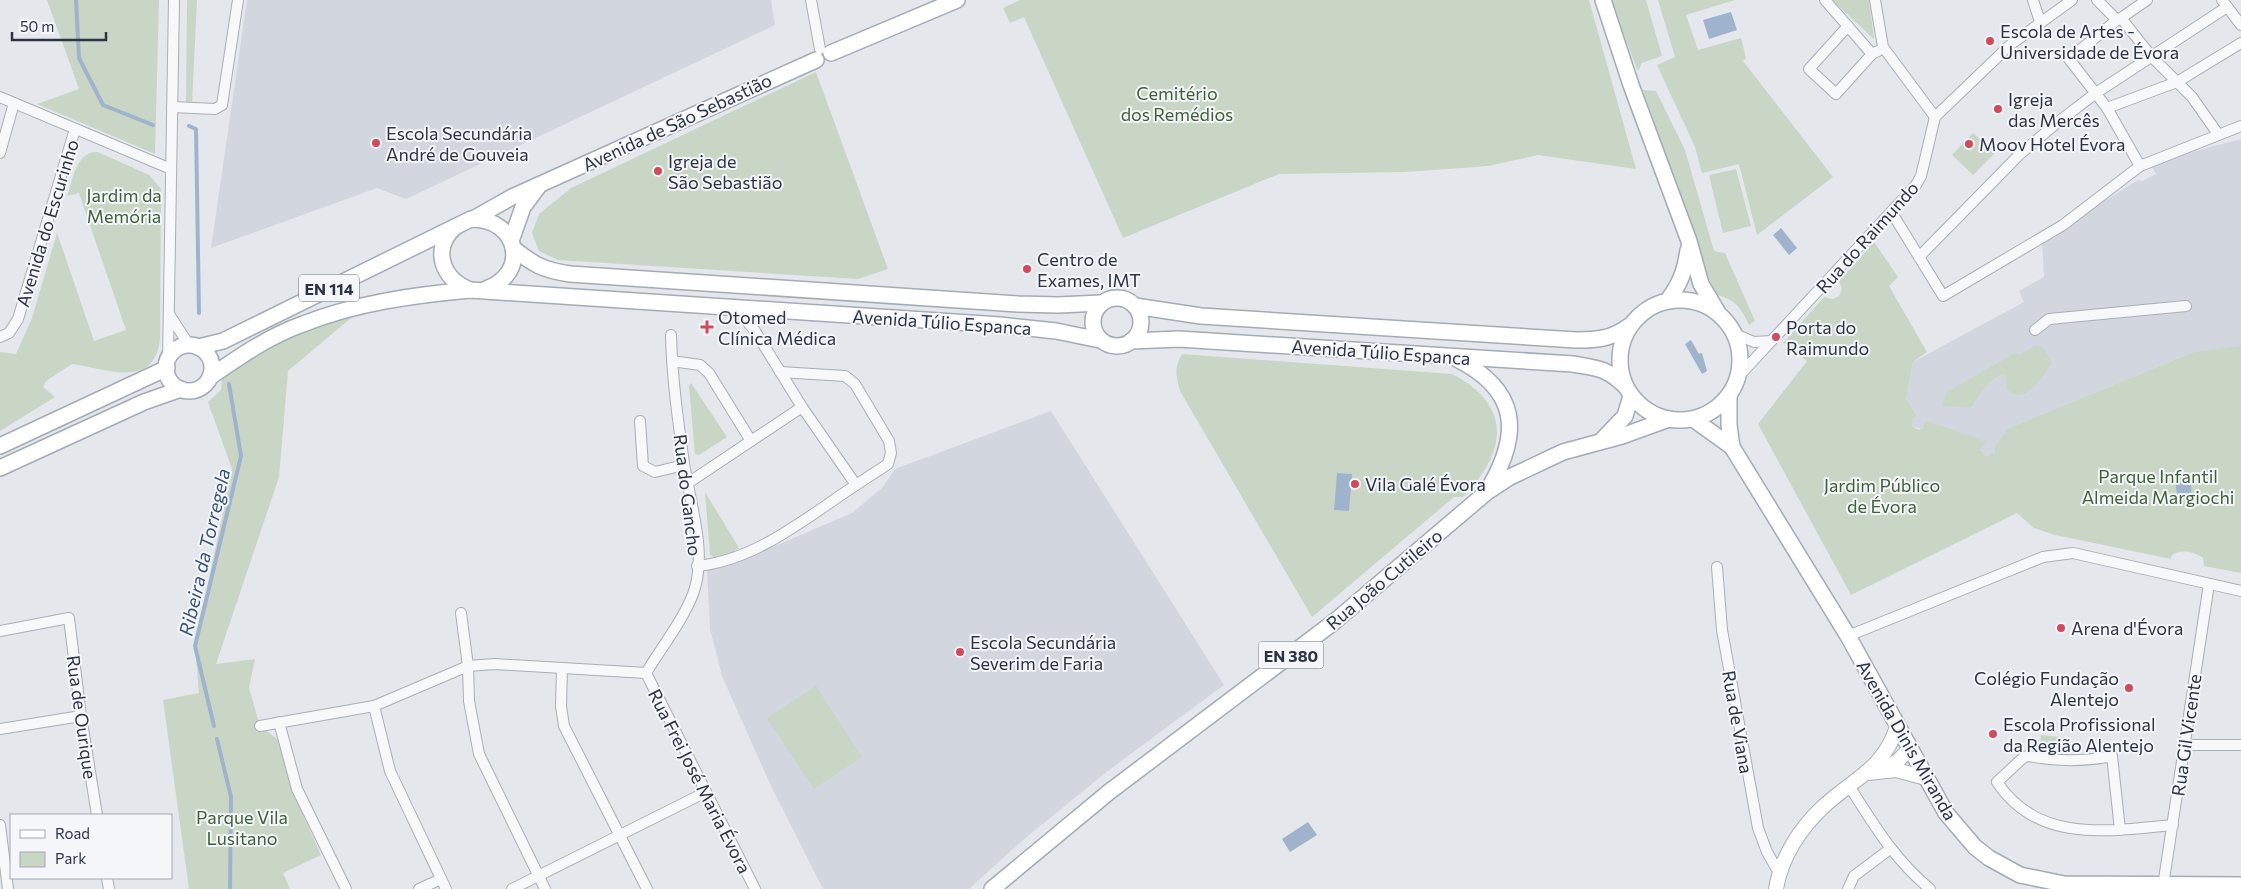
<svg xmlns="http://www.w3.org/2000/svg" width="2241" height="889" viewBox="0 0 2241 889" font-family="Commissioner,sans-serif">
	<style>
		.built { fill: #d2d6de }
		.green { fill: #c9d6c5 }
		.water { fill: #9fb4cc }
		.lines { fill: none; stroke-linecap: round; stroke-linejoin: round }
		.stream { stroke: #9fb4cc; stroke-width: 4 }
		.street-casing { stroke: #a9aeb7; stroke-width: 12 }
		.secondary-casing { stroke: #a9aeb7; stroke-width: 16 }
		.primary-casing { stroke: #a3abb8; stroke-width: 18 }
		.street { stroke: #f7f8fa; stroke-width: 10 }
		.secondary { stroke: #fff; stroke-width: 14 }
		.primary { stroke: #fff; stroke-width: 15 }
		.poi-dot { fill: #d1495b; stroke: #f4f6f9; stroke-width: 2 }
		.labels { text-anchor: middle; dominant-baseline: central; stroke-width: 4; stroke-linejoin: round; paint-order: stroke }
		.shield { fill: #f4f6f9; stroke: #676e7b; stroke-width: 1 }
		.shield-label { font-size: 16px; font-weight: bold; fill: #2b3445 }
		.poi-label { font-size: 18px; fill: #2b3445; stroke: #f4f6f9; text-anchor: start }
		.park-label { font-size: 18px; fill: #3f6138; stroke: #f4f6f9 }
		.street-label { font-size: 18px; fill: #2b3445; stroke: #f4f6f9 }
		.water-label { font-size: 19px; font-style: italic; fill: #34527a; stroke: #f4f6f9 }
	</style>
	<rect width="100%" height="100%" fill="#e4e7ec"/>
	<g class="built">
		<polygon points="247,0 771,0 775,25 406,199 377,188 211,248"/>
		<polygon points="2241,139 2241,347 2194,352 2009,428 1995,445 1995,453 1991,457 1986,457 1981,452 1981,447 1985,441 1925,420 1924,426 1921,429 1912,426 1912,419 1917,416 1906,399 1913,362 2024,302 2019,291 2044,277 2042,241 2138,180 2143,181 2156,174 2152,166 2192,152"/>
		<polygon points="1051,411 1224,685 1109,770 1023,840 969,889 823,889 771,786 722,676 710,629 707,569 761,552 852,513 882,488 895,469"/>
	</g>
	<g class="green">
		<polygon points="47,0 159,0 155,154 37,104 79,89"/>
		<polygon points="187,0 197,0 192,103 186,103"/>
		<polygon points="1020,0 1589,0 1636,169 1538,155 1488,166 1462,168 1404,172 1279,174 1123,238 1024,17 1010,23 1003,8"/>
		<polygon points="1610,0 1646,0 1662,56 1642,63 1638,71"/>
		<polygon points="1658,0 1735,0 1686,15 1698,50 1741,38 1746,58 1743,61 1833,177 1757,235 1739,164 1702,173 1695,147 1657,65 1675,57"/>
		<polygon points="1832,0 1869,0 1874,39"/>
		<polygon points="816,72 888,269 858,279 558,260 539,251 532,233 539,214 571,188"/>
		<path d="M1643 90 1656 91 1685 150 1714 251 1725 253 1755 321 1749 325C1741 308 1736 300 1717 295L1706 273Z"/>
		<polygon points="1973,133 1995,153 1973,175 1952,155"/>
		<path d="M98 152 149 175 161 189 160 338C155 390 108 369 72 364L46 381 43 387 55 397 0 431V352L16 354 32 318 57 233 94 341 126 330 79 193 67 196C73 180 76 151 98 152Z"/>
		<polygon points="1736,169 1751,226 1723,233 1709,175"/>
		<path d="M1874 242 1898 277 1889 286 1927 352 1913 362 1906 399 1917 416 1912 419V426L1919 430 1923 428 1925 420 1986 441 1980 450 1986 457 1995 453V445L2009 428 2194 352 2241 346V573L2204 566 2203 558C2194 551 2180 549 2172 555L2171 559 2055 535 2034 528 2017 513 1851 595 1758 424 1807 361 1783 343 1824 297 1833 299 1839 296 1842 289 1839 281Z"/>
		<polygon points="358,312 288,371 279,477 216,664 255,659 249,688 260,726 282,743 293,793 321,855 283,873 290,889 189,889 163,700 199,693 195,646 232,469 208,402 221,390 222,377 251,353 303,331"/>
		<path d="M2035 346 2042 347 2052 362C2044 376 2023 409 2006 388L2007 378 2005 374C1988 377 1981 395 1971 407L1943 406 1945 393 2015 353 2018 355Z"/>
		<path d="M1182 354 1452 374C1514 406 1506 453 1463 497H1454L1312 617 1180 391C1176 376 1174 368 1182 354Z"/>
		<polygon points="691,383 727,437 699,455 695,454 689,386"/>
		<polygon points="705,492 739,548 725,557 714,558 710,554"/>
		<polygon points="816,686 862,757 814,789 767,718"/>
		<polygon points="2041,735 2070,738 2068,758 2039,754"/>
	</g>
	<g class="water">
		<polygon points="1731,12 1737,30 1709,39 1703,20"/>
		<polygon points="1781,228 1797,248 1789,255 1773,235"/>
		<polygon points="1691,340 1699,354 1702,353 1707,371 1702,374 1685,344"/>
		<polygon points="1337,473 1352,474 1349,511 1334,510"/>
		<path d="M2180 475H2186C2193 482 2193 493 2187 500L2179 497C2175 490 2174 480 2180 475Z"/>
		<polygon points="1308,822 1317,835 1290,852 1282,839"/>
	</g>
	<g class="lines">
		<g class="stream">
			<polyline points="76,0 79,58 103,105 153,125"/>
			<polyline points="189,126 196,129 199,313"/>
			<polyline points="214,726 195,646 241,456 229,384"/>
			<polyline points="217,739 231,797 230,889"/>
		</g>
		<g class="street-casing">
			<g id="street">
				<polyline points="811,0 820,49"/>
				<polyline points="1825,0 1872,54 1878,51"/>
				<polyline points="1875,0 1883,47 1935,117"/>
				<polyline points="2033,0 2040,22"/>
				<polyline points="2097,0 2117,20 2121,18 2152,57 2192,97 2218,134"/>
				<polyline points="2222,0 2241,25"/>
				<polyline points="2121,18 2147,0"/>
				<polyline points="2117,20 2069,59 2107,108 2140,166"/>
				<polyline points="1848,26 1809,69 1836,94 1872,54"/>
				<polyline points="0,97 171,169"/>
				<polyline points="172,107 215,109 222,105 238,0"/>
				<polyline points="2107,108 2177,82 2241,43"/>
				<polyline points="0,153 14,103"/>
				<polyline points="1892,213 1943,296 2063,225 2140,166 2241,126"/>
				<polyline points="1919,257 2019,155 2058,122 2096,93 2227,7"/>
				<polyline points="169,314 189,345"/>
				<polyline points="2035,330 2049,319 2186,306"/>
				<polyline points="1735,334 1754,342 1771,341"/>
				<polyline points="0,337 9,333 18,319 75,129"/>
				<polyline points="168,359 174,0"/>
				<polyline points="672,361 700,365 709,373 751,441"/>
				<polyline points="780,372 845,376 855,384 889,441 891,453 888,464 856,485"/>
				<polyline points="1738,377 1916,185 1921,176 1935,117 2010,45 2072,0"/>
				<polyline points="640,421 643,466 655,472 684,465"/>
				<polyline points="688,483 802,407"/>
				<path d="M697 566C757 560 807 517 856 485L802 407 755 331 736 308"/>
				<polyline points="1717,567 1722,630 1758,828 1767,852 1779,873"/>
				<polyline points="461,613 468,666 469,701 479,754 545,889"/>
				<polyline points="0,631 69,618 81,716 97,815"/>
				<polyline points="1848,636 2043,557 2073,553 2241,591"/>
				<polyline points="562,668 561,706 564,726 647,889"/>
				<path d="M646 673C661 648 682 622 693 594 708 554 690 504 684 463 678 421 672 378 671 335"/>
				<polyline points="646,673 755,889"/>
				<polyline points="374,706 390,771 446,889"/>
				<polyline points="279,722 297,789 346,889"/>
				<polyline points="260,726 374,706 468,666 495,664 646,673"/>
				<polyline points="0,729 81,716"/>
				<polyline points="2185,745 2241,745"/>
				<path d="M1849 786C1875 826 1893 858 1930 889"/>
				<polyline points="0,825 8,889"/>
				<path d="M2120 830 2112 756C2083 762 2058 762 2029 756L2024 757 1997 782C2038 844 2109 831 2173 825"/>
				<polyline points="107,878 109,889"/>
				<polyline points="2163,886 2209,584"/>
				<polyline points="419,889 441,879"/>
				<polyline points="512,889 706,792"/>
				<polyline points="1848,889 1854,876 1890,849"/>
			</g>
		</g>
		<g class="secondary-casing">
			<g id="secondary">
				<polyline points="1883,768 1897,762 1910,748"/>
				<polyline points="1868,773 1896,770 1926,778"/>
				<path d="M1776 889C1781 858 1800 828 1823 807 1854 778 1883 770 1897 727"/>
			</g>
		</g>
		<g class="primary-casing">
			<g id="primary">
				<polyline points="1603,0 1631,85 1689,241 1701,284 1717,311"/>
				<polyline points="831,53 957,0"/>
				<polyline points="473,219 512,197 816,60"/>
				<path d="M455 227C431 249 442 279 470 290"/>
				<polyline points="511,241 523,207 538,187"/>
				<path d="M513 248C534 265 543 270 570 274L1018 304 1058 305 1101 303"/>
				<circle cx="1117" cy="322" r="24"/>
				<circle cx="1680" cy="360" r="60"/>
				<path d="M1668 300C1680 284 1685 271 1688 250"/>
				<path d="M1135 306 1201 316 1576 340C1598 340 1611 339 1629 326"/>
				<path d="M1131 341 1179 339 1573 364C1597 368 1607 368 1625 386"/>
				<circle cx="189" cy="368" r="23"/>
				<path d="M198 347 223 341 471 219C518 218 531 273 486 289"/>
				<path d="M1457 359C1518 390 1522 432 1489 488"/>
				<path d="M210 377C239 357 269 336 303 324 356 303 414 295 470 290L1000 325 1056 331 1100 340"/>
				<polyline points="1729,396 1729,425 1732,447 1848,636 1946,813 1975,847 1989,858 2020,875 2064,884 2241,885"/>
				<polyline points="1693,419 1732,447"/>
				<polyline points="1603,439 1625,416 1631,396"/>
				<polyline points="0,446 167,368"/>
				<polyline points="0,468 144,402 181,389"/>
				<polyline points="992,889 1109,792 1334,622 1487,492 1510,477 1563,452 1622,436 1669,419"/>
			</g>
		</g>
		<use href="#street" class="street"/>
		<use href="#secondary" class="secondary"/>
		<use href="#primary" class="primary"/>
	</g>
	<g class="poi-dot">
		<circle cx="1990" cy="41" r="5"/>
		<circle cx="1998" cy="109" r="5"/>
		<circle cx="376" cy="143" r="5"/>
		<circle cx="1969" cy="144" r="5"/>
		<circle cx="658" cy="171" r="5"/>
		<circle cx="1027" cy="269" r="5"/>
		<path d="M704.5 319.5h5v5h5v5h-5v5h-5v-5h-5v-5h5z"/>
		<circle cx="1776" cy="337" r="5"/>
		<circle cx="1355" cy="484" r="5"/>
		<circle cx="2061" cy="628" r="5"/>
		<circle cx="960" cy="652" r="5"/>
		<circle cx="2129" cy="688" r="5"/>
		<circle cx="1993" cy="734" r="5"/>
	</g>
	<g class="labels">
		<g class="shield">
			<rect x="299" y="274.5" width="60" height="27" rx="4"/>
			<rect x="1258.5" y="641.5" width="65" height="27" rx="4"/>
		</g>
		<g class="shield-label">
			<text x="329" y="288">EN 114</text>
			<text x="1291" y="655">EN 380</text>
		</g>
		<g class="poi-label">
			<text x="2000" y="31">Escola de Artes -<tspan x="2000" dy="21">Universidade de Évora</tspan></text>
			<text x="2008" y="99">Igreja<tspan x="2008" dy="21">das Mercês</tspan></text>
			<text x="386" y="133">Escola Secundária<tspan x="386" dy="21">André de Gouveia</tspan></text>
			<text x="1979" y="144">Moov Hotel Évora</text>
			<text x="668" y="161">Igreja de<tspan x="668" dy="21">São Sebastião</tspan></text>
			<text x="1037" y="259">Centro de<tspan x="1037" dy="21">Exames, IMT</tspan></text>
			<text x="718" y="317">Otomed<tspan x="718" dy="21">Clínica Médica</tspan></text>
			<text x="1786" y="327">Porta do<tspan x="1786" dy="21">Raimundo</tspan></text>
			<text x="1365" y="484">Vila Galé Évora</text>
			<text x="2071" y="628">Arena d'Évora</text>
			<text x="970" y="642">Escola Secundária<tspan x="970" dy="21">Severim de Faria</tspan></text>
			<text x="2119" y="678" text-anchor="end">Colégio Fundação<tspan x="2119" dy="21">Alentejo</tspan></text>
			<text x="2003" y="724">Escola Profissional<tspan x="2003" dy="21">da Região Alentejo</tspan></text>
		</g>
		<g class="park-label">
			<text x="1177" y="93">Cemitério<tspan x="1177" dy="21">dos Remédios</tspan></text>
			<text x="124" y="195">Jardim da<tspan x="124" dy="21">Memória</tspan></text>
			<text x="2158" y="476">Parque Infantil<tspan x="2158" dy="21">Almeida Margiochi</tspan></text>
			<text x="1882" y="485">Jardim Público<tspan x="1882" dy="21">de Évora</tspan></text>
			<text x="242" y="817">Parque Vila<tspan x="242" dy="21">Lusitano</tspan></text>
		</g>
		<g class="street-label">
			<text transform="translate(677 122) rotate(-25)">Avenida de São Sebastião</text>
			<text transform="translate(47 223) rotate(-73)">Avenida do Escurinho</text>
			<text transform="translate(1867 237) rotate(-48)">Rua do Raimundo</text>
			<text transform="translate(942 322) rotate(4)">Avenida Túlio Espanca</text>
			<text transform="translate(1381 352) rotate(4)">Avenida Túlio Espanca</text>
			<text transform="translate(688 495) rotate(83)">Rua do Gancho</text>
			<text transform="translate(1384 579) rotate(-40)">Rua João Cutileiro</text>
			<text transform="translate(82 717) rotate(82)">Rua de Ourique</text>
			<text transform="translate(1738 722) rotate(80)">Rua de Viana</text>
			<text transform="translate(2186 735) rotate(-82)">Rua Gil Vicente</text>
			<text transform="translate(1907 740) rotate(60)">Avenida Dinis Miranda</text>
			<text transform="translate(700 781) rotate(63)">Rua Frei José Maria Évora</text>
		</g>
		<g class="water-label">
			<text transform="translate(204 552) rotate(-77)">Ribeira da Torregela</text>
		</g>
	</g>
	<rect x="10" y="814" width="162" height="65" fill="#f4f6f9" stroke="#a4a8b1"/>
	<rect x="20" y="830" width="25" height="8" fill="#ffffff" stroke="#a4a8b1"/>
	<text x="55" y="839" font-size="15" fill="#2b3445">Road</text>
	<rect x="20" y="852" width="25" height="15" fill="#c9d6c5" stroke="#a4a8b1"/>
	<text x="55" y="864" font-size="15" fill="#2b3445">Park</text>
	<path d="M12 32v8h94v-8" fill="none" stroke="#2b3445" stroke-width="2.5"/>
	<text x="20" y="32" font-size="15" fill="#2b3445" stroke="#f4f6f9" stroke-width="4" paint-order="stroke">50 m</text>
</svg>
